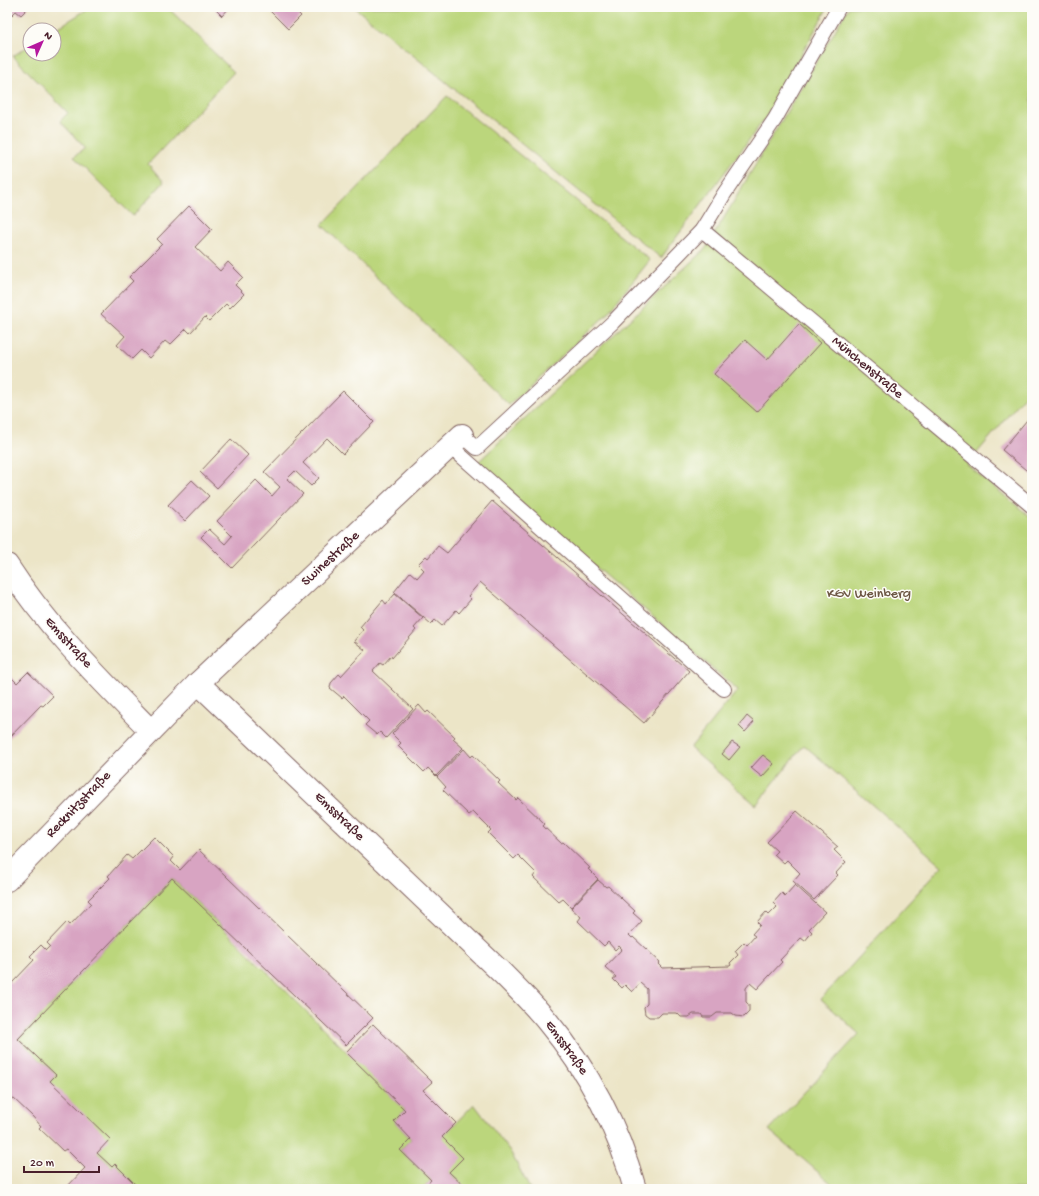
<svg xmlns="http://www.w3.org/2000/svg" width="1039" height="1196" viewBox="0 0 1039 1196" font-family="'Gochi Hand',sans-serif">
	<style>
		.green { fill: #bbd67b; stroke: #827a53 }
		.building { fill: #d8a4c2 }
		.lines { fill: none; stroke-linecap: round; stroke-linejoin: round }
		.service-casing { stroke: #836462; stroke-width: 16 }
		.minor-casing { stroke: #836462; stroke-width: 24 }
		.service { stroke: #fff; stroke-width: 14 }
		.minor { stroke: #fff; stroke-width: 22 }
		.labels { text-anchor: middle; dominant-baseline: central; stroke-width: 3; stroke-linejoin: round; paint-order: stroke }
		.street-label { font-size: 14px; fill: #4a1f2b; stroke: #fdfcf7 }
		.park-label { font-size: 14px; fill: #6c5643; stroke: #fdfcf7 }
	</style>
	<rect width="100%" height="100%" fill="#fdfcf7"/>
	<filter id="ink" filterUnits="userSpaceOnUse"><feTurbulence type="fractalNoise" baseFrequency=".025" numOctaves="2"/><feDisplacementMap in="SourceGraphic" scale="8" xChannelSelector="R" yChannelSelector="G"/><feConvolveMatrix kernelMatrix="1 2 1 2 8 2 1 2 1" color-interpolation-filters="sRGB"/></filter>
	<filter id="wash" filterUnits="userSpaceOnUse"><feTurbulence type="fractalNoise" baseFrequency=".012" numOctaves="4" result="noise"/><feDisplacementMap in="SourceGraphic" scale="16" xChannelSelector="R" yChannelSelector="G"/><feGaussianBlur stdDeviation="0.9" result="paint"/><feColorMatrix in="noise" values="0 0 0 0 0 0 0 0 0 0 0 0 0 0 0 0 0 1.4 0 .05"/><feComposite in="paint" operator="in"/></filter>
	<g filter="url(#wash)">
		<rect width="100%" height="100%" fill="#ece5c7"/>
		<g class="green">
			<polygon points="91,7 167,7 234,72 148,164 164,182 133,216 74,157 85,148 60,121 68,113 13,56 30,45 30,54 54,54 54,30"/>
			<polygon points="354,7 828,7 766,117 661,258"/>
			<polygon points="849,7 1032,7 1032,387 967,465 1032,518 1032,1189 838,1189 769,1130 859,1034 821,999 942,866 804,745 756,805 690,748 738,690 476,464 706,248"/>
			<polygon points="447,96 650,260 605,316 509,405 322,225"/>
			<polygon points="172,878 215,920 405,1110 394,1121 411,1139 400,1150 431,1180 423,1189 131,1189 135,1184 115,1164 112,1167 97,1153 50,1081 56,1075 18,1039"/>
			<polygon points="474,1104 510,1151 530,1189 467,1189 449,1172 442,1137"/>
		</g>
		<g id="blocks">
			<g class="building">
				<polygon points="7,7 29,7 21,15 16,11 7,20"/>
				<polygon points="213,7 230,7 222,16"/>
				<polygon points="266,7 292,7 301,16 288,29"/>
				<polygon points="189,206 212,229 195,247 220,271 228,262 243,277 235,285 244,294 230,308 226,304 209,321 205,317 190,333 186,329 170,345 165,341 149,358 141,350 132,359 117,345 125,336 101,314 133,281 129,277 162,244 157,239"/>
				<polygon points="799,324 820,343 757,412 714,374 745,340 767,360"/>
				<polygon points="343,391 374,422 343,454 327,438 303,463 319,478 311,486 295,471 287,479 303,494 232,568 201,537 209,529 225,544 232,536 217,521 256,480 272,496 280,487 264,472"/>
				<polygon points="1032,414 1032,475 1002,450"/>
				<polygon points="231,439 248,455 217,488 200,472"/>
				<polygon points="192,480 209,496 185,521 168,505"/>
				<polygon points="492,501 689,671 644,723 480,582 468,596 471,599 459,613 456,610 442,626 435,620 431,624 394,592 410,572 417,578 424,570 418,564 426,556 428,558 438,546 447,553"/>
				<polygon points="395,594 423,618 414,628 416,630 392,658 391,656 383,665 380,663 373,671 413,709 386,738 380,732 377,735 365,725 369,721 344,696 342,698 330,688 331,683 339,674 341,676 365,650 354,641 363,630 360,627 383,600 386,604"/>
				<polygon points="28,672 53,696 43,706 41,705 7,740 7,673 17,683"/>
				<polygon points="419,705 426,713 428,711 455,737 453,739 463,748 436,776 428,768 424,772 398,746 401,743 392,734"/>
				<polygon points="747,716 754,722 745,732 739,726"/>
				<polygon points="732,742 740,747 729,760 722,754"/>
				<polygon points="464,749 471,757 473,755 500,781 498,783 516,800 518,798 545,824 543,826 561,843 563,842 590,868 588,869 598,879 571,907 563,899 559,902 533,877 536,873 518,855 514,859 488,833 491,830 473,812 469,815 443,790 446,787 437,777"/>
				<polygon points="763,755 774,764 762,777 751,768"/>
				<polygon points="797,811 838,847 834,850 846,862 836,873 838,875 814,900 793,881 800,873 787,860 784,863 774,854 777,851 767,842"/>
				<polygon points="154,837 174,857 171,861 180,870 199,850 373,1018 346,1045 172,878 18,1039 56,1075 50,1081 110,1139 97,1153 112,1167 115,1164 135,1184 131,1189 65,1189 85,1168 66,1149 63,1151 39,1128 41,1126 32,1116 13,1098 11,1099 7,1096 7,981 8,980 12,983 34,960 30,956 41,945 46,950 50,946 47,943 67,922 70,925 91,903 88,900 110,878 108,876 127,855 132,859"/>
				<polygon points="598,880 606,887 608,886 635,911 633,913 642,921 629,935 632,938 633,937 660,962 658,964 662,968 730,966 731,965 730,963 738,955 735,951 744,942 747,945 755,936 752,934 760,925 757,922 766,912 769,915 777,907 773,903 782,893 785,896 795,885 825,912 809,929 812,932 805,941 801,938 780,960 782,962 757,989 750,983 746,988 746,1002 749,1005 749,1012 744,1017 736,1016 732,1013 717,1013 712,1017 703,1017 701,1014 693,1014 689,1017 681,1017 677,1013 662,1013 658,1017 649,1017 645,1014 644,1007 647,1004 647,989 640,983 632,992 625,985 622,988 613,979 616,977 605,967 622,949 619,946 615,950 608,942 604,946 578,921 581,917 571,908"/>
				<polygon points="373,1024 432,1082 423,1090 456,1123 442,1137 463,1158 449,1172 467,1189 423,1189 431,1180 400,1150 411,1139 394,1121 405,1110 346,1052"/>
			</g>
		</g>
	</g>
	<g filter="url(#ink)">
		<use href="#blocks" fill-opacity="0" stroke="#836462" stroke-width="1"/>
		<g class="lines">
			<g class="service-casing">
				<g id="service">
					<polyline points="702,230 1032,506"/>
					<polyline points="462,435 477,448 613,322 702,230 724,194 775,119 839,7"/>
					<polyline points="450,446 724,689"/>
				</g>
			</g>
			<g class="minor-casing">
				<g id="minor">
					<path d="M7 565C47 627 100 679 151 731"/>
					<path d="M198 683 503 974C518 989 533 1004 547 1021 588 1070 618 1127 635 1189"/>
					<polyline points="7,880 198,683 462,435"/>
				</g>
			</g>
			<use href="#service" class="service"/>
			<use href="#minor" class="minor"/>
		</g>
	</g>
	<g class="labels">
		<g class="street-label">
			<text transform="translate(867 368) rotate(40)">Münchenstraße</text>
			<text transform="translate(331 559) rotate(-43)">Swinestraße</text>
			<text transform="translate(68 643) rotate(48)">Emsstraße</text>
			<text transform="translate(79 805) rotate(-46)">Recknitzstraße</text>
			<text transform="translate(339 817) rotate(44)">Emsstraße</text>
			<text transform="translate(566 1048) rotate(54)">Emsstraße</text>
		</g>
		<g class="park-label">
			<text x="869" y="594">KGV Weinberg</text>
		</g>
	</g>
	<rect width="1039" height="1196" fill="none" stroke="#fdfcf7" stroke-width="24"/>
	<g transform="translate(42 42) rotate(45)"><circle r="19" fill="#fdfcf7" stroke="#b5a4a5"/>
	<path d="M0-3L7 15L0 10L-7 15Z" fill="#b5179e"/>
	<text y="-6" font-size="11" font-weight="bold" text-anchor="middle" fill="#4a1f2b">N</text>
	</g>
	<path d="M24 1166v6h75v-6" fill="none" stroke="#4a1f2b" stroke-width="2"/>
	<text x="30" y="1166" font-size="12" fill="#4a1f2b" stroke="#fdfcf7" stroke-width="3" paint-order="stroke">20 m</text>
</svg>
